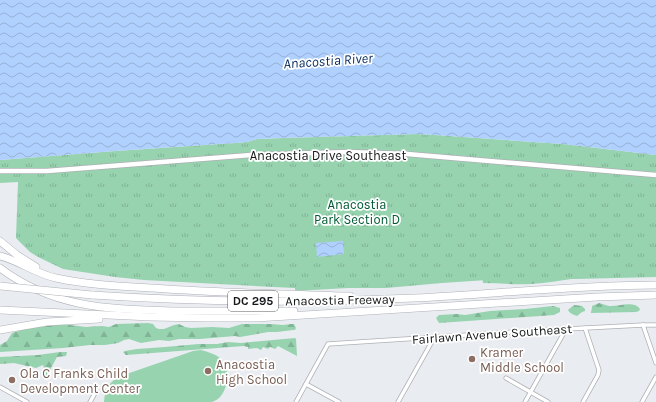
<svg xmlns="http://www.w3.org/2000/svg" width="656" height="402" viewBox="0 0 656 402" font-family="Karla,sans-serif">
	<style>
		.green { fill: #97d3af }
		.forest { fill: url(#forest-firs) }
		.park { fill: url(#park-tufts) }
		.water { fill: url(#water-waves) }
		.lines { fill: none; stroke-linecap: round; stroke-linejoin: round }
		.minor-casing { stroke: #aeb1b6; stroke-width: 5 }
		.tertiary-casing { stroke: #aeb1b6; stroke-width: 6 }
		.motorway-casing { stroke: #aeb1b6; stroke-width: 8 }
		.minor { stroke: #fff; stroke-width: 3.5 }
		.tertiary { stroke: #fff; stroke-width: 4.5 }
		.motorway { stroke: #fff; stroke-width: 7 }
		.motorway-bridge-casing { stroke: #aeb1b6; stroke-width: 8; stroke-linecap: butt }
		.motorway-bridge { stroke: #fff; stroke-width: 7 }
		.education-dot { fill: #8d6e63; stroke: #fff; stroke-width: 1.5 }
		.labels { text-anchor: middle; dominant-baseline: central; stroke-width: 3.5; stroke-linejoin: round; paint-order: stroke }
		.shield { fill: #fff; stroke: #5c5d5d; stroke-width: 1 }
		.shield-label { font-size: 12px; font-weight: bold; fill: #161718 }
		.street-label { font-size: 13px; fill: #161718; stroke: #fff }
		.park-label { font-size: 13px; fill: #005934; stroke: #fff }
		.education-label { font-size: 13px; fill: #785e54; stroke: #fff; text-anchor: start }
		.water-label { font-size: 14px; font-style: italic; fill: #062b5d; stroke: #fff }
	</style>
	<defs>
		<pattern id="forest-firs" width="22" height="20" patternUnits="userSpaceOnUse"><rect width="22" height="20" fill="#97d3af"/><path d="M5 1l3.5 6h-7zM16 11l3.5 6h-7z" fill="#81b496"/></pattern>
		<pattern id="park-tufts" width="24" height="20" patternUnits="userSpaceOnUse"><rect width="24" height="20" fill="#97d3af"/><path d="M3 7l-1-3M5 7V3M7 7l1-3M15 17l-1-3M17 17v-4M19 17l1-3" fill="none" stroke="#81b496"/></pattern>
		<pattern id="water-waves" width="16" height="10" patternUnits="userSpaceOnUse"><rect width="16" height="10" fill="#b0d0fe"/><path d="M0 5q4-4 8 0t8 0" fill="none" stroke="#97b2d9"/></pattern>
	</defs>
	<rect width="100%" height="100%" fill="#e9ecf1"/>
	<path class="green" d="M201 350C208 352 216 354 221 359 230 369 229 387 220 397 218 399 215 401 212 402H104C105 389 108 384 118 377L193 351Z"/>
	<g class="forest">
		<path d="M482 275 578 278C562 280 547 283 531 284 515 285 499 283 483 283Z"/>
		<path d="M599 303C603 304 605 305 609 306 617 307 634 300 640 309L639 311 636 312 591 313V312L592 308V306Z"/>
		<path d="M574 305 582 306 585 309V311L582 312 577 316C574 315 569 313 568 310L569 309Z"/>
		<polygon points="553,306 560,308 560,312 554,315 439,323 436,318 439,315 457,314 465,315 490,311 525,309"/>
		<polygon points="148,323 153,324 156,328 159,329 164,329 174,325 179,324 185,327 191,328 212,327 229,328 242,324 271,324 283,325 291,324 294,324 296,328 295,330 293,330 277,332 268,332 240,337 235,336 200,339 179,339 169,341 159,340 141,343 129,339 124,340 118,343 105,345 90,345 63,348 0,352 0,345 7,341 12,333 28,328 56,325 70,325 86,327 102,326 109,327 116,324"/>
		<polygon points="295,338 296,339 297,356 278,346 275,349 270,347 268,349 263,347 261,350 257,348 248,349 248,347 244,346 126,355 123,352 125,351 137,349 165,347 199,344 217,344 228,342 241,343"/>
		<polygon points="60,352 67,352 66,356 57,357 45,379 44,379 42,377 44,368 43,365 36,368 14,363 0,364 0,357 38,355"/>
	</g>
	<polygon class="park" points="417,134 435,135 563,144 656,155 656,277 576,279 518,278 442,283 386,288 348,288 295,291 295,288 273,287 144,280 115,277 63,269 38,257 30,252 16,238 18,182 0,183 0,160 115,151 235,143 247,142 257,139 283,138"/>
	<g class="water">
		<polygon points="0,0 656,0 656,155 563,144 435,135 417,134 283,138 257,139 247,142 235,143 115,151 0,160"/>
		<polygon points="343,241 344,254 317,257 316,243"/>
	</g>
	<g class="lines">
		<g class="minor-casing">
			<g id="minor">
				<polyline points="643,325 656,363"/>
				<polyline points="506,378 548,402"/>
				<polyline points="306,384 339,402"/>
				<polyline points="0,387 27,402"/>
				<polyline points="90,402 94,395"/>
				<polyline points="296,402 328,344 528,331 643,325 656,325"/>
				<polyline points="398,402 434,338"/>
				<polyline points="525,402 566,329"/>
				<polyline points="583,402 598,375 599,370 585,328"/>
				<polyline points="642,402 656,377"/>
			</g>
		</g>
		<g class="tertiary-casing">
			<polyline id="tertiary" points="0,171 47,171 251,155 348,152 407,154 656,175"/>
		</g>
		<g class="motorway-casing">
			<g id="motorway">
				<polyline points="0,241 17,255 36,267"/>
				<path d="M0 256C20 261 36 274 56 278 88 285 121 286 153 288 219 293 284 294 350 296"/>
				<path d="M0 268C56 310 112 309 178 311 217 311 255 311 294 311"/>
				<path d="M92 295C199 302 307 303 415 298 495 294 575 285 656 285"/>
				<polyline points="0,310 151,317 204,318 256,318 597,297 656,295"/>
				<polyline points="0,330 47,322 99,319"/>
			</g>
		</g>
		<use href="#minor" class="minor"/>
		<use href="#tertiary" class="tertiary"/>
		<use href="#motorway" class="motorway"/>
		<g class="motorway-bridge-casing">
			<polyline id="motorway-bridge" points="0,286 92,295"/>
		</g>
		<use href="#motorway-bridge" class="motorway-bridge"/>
	</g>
	<g class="education-dot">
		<circle cx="472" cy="359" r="4"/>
		<circle cx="208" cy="371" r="4"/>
		<circle cx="12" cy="380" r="4"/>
	</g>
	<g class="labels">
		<rect class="shield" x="228" y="291" width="50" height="20" rx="3"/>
		<g class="shield-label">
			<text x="253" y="301">DC 295</text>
		</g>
		<g class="street-label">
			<text x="328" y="155">Anacostia Drive Southeast</text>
			<text transform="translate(340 300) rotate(-1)">Anacostia Freeway</text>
			<text transform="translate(492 334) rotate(-4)">Fairlawn Avenue Southeast</text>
		</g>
		<g class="park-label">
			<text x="357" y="204">Anacostia<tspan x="357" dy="15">Park Section D</tspan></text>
		</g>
		<g class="education-label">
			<text x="480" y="352">Kramer<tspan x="480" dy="15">Middle School</tspan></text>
			<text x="216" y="364">Anacostia<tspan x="216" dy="15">High School</tspan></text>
			<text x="20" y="373">Ola C Franks Child<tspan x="20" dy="15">Development Center</tspan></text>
		</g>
		<g class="water-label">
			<text transform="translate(328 61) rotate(-4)">Anacostia River</text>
		</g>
	</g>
</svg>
